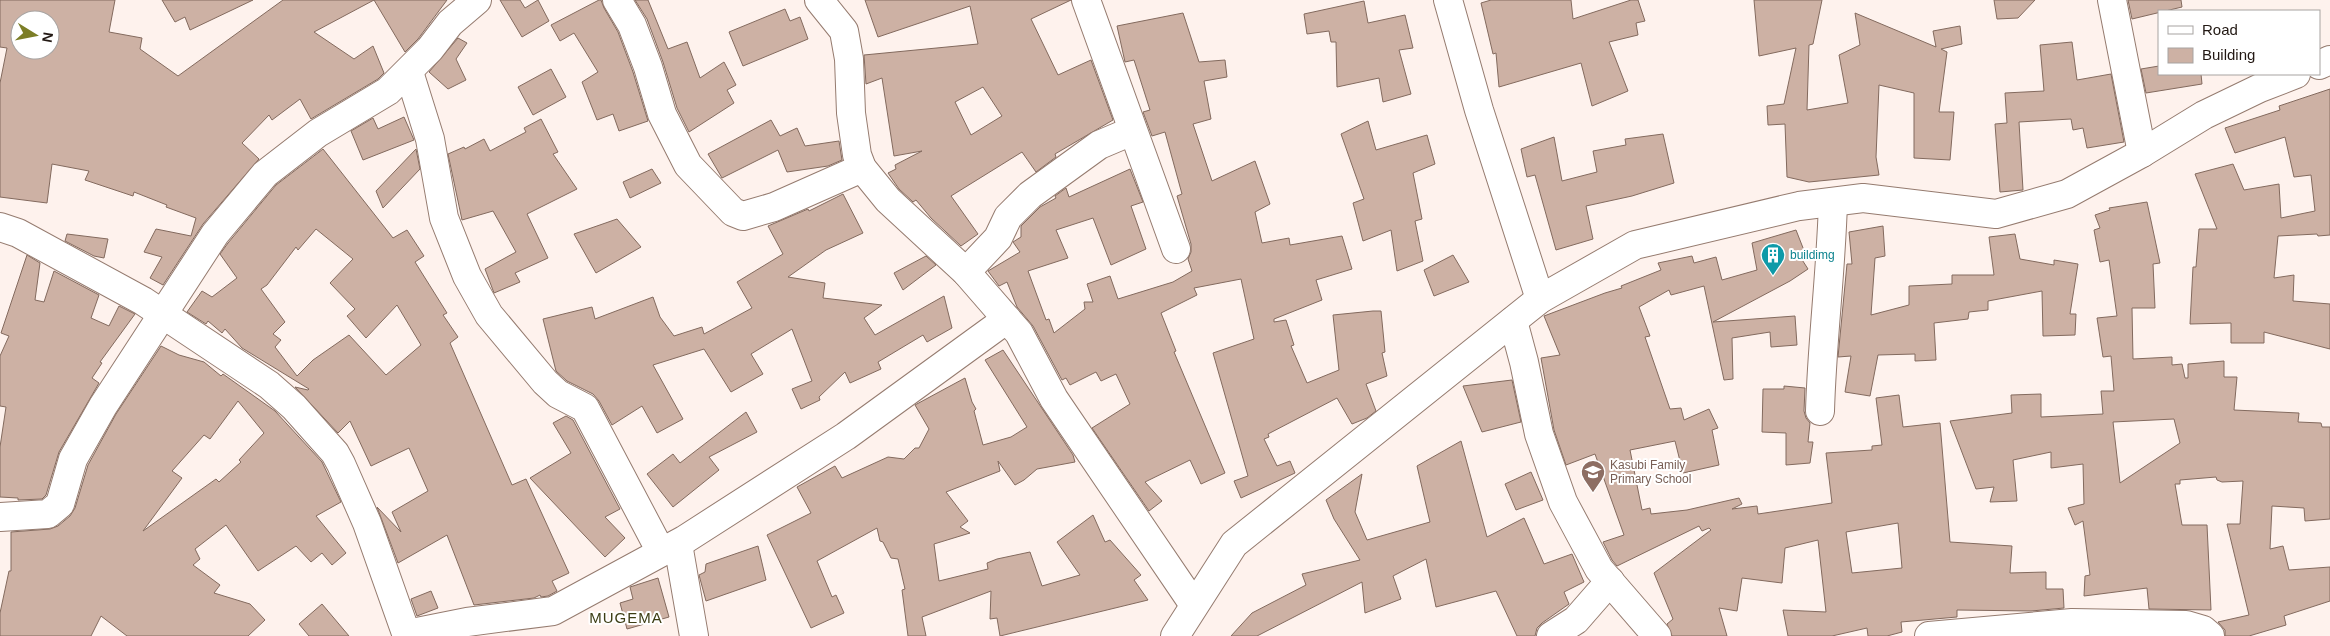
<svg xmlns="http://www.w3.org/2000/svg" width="2330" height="636" viewBox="0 0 2330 636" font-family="Helvetica,sans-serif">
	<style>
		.building { fill: #cdb1a4; stroke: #836a5e; fill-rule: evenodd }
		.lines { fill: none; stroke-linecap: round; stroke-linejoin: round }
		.minor-casing { stroke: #957b6f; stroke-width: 30 }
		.minor { stroke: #fff; stroke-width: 28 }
		.labels { text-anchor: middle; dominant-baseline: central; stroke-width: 4; stroke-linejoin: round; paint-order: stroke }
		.culture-label { font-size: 12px; fill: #0d838f; stroke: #fff; text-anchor: start }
		.education-label { font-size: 12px; fill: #785e54; stroke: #fff; text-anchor: start }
		.quarter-label { font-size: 15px; letter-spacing: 1px; fill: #3c3d14; stroke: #fff }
	</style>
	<rect width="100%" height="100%" fill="#fef2ed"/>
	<g class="building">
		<path d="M0 0H115L109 32 142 38 140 49 178 76 283 0H447L418 39 405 52 374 0 314 32 354 59 373 46 384 73 378 79 311 119 300 99 272 120 269 115 242 143 259 159 203 224 163 285 150 278 162 257 144 252 156 229 191 236 196 218 166 207 167 205 134 192 133 196 85 180 89 171 52 164 47 203 0 197V83L7 48 0 47ZM20 20H50V50H20Z"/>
		<polygon points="162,0 253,0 190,30 185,17 175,22"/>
		<polygon points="500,0 520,0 525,8 538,0 549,21 522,37"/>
		<polygon points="599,0 601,0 604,8 618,32 633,72 648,121 619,131 613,114 597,120 582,82 598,72 574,33 560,41 551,25"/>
		<polygon points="635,0 648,0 668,49 687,42 700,78 724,62 736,85 727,90 734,103 689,132 677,108 663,62 647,19"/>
		<path d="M865 0H1071L1031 19 1058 75 1091 60 1113 120 1055 154 1056 157 1036 172 1022 152 951 196 978 234 961 246 931 218 916 200 913 202 899 189 888 173 896 169 895 165 922 151 894 156 882 78 866 84 864 55 978 44 970 6 878 37ZM983 87 1002 116 971 135 955 102Z"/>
		<polygon points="1491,0 1571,0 1573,19 1631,0 1638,0 1645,21 1636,23 1638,35 1609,42 1628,91 1592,106 1581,63 1499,87 1496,53 1493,54 1481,3"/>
		<polygon points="1754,0 1822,0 1813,44 1809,45 1807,110 1848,103 1839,55 1860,45 1855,13 1936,47 1933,31 1960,26 1962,44 1941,49 1947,52 1939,112 1954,112 1950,160 1914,158 1914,93 1879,85 1876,157 1879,175 1809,182 1787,177 1785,124 1768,125 1767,106 1784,104 1796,48 1759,56"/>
		<polygon points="1994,0 2035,0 2018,18 1997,19"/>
		<polygon points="2128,0 2181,0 2182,7 2132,19"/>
		<polygon points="1364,1 1368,23 1405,15 1413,48 1399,50 1411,94 1383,102 1379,78 1337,87 1336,42 1331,42 1329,31 1307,34 1304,14"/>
		<polygon points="785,9 790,21 800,17 808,39 743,66 729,32"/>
		<polygon points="1183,13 1199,62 1225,60 1227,77 1204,81 1211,119 1193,124 1212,181 1255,161 1270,204 1255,212 1262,243 1289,238 1290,245 1342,236 1352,269 1316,280 1322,300 1274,319 1274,322 1286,320 1294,345 1291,346 1307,383 1339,370 1333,315 1373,311 1381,311 1385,352 1382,353 1387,376 1366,384 1376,411 1367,418 1352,424 1337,398 1268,434 1269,437 1264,439 1277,466 1290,461 1295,473 1241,498 1234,481 1248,476 1213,353 1254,339 1241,279 1194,288 1197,295 1161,313 1176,351 1174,352 1225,473 1201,484 1190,460 1145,482 1162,501 1149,511 1092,428 1130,404 1116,374 1101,381 1096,372 1070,385 1066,378 1062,380 1033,326 1017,307 1007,282 999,286 988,271 1020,252 1013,242 1021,237 1021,226 1040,207 1056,198 1055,196 1066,188 1069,197 1130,169 1143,202 1131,206 1146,249 1111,265 1093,218 1056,230 1068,258 1028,271 1046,320 1049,319 1054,333 1085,309 1084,302 1093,302 1087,284 1110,276 1118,299 1173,282 1192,271 1188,259 1191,252 1191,244 1177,196 1182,194 1165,132 1152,136 1143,112 1150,110 1134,60 1125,62 1117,26"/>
		<polygon points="458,38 467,43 456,59 466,80 448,89 429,72"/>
		<polygon points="2072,42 2077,80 2111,74 2124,142 2087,148 2083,128 2073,130 2071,119 2019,122 2023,190 2000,192 1995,124 2007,123 2005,93 2044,91 2040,45"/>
		<polygon points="2159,66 2159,74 2201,74 2202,84 2146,93 2141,69"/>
		<polygon points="551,69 566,97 533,115 518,87"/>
		<polygon points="2330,89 2330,235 2318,236 2317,234 2278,236 2274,278 2294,275 2293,301 2330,304 2330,349 2264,332 2264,343 2231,343 2231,323 2190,324 2193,267 2196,267 2199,229 2217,229 2195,174 2233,164 2244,190 2279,184 2281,218 2315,211 2311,175 2294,177 2285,137 2235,153 2225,128 2280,110 2279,106"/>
		<polygon points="404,117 414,140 363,160 351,131 373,118 378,129"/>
		<polygon points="541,119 558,152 553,154 577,189 527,214 548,258 515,273 520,282 494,293 485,269 516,252 493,211 462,220 448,154 464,147 465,149 484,139 490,151 526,132 524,128"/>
		<polygon points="771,120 780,136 797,128 805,146 839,141 842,160 828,166 787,172 778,150 722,178 708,154"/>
		<polygon points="1368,121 1376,150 1427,135 1435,164 1413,173 1422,219 1415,221 1423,261 1397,271 1391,230 1363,241 1353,203 1364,199 1341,134"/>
		<polygon points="1663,134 1674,183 1632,196 1586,206 1593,239 1556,250 1535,175 1527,177 1521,149 1554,137 1562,181 1597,172 1593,151 1626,145 1625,139"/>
		<path d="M323 149 393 238 407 230 424 256 415 262 447 313 443 315 458 337 450 343 512 485 526 479 569 573 552 581 557 591 548 596 541 597 540 595 534 598 474 605 447 535 398 563 377 507 401 532 392 512 428 491 409 448 371 466 350 421 338 433 295 387 308 390 309 389 242 348 225 329 222 333 208 321 206 324 187 312 202 291 212 297 237 278 220 254 228 243 276 185ZM316 229 353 259 330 283 355 309 347 316 366 338 397 305 421 345 386 375 349 335 313 360 297 376 275 347 281 340 273 334 285 322 261 289 267 285 296 247 298 250Z"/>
		<polygon points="416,149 420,169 383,208 376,191"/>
		<polygon points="652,169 661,183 630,198 623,182"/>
		<polygon points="843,194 863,233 826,250 788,277 825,283 823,298 882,305 864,318 875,335 944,296 952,328 927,342 923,335 878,362 881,369 850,383 845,372 819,397 820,400 801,409 792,389 812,381 792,329 751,354 763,374 731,392 704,349 653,365 683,419 657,433 642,406 612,425 599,401 593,394 567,381 556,371 543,319 592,307 595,319 653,297 660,317 674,336 702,327 704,334 752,308 737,282 783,254 768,226 808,209 809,211"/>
		<path d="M2147 202 2160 263 2153 264 2155 308H2132L2133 359 2172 357V365L2182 364 2185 378H2188V364L2224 361V377H2237L2234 410 2299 413 2298 422 2321 423 2322 427H2330V519L2305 521 2304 508 2272 506 2270 549 2283 546 2289 570 2330 567V601L2284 616 2286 625 2249 636H2225V630L2218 622 2249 615 2227 524H2240L2243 481 2222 482 2217 480 2216 477 2180 480V484H2175L2182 525H2207L2211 610 2149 609 2147 588 2084 596 2085 576 2090 575 2083 521 2075 525 2068 508 2084 504 2083 464 2051 468V452L2013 460 2017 501 1990 502 1994 487 1976 489 1950 421 2012 413 2011 395 2041 394V417L2103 414 2101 391H2114L2111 356 2103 357 2097 318 2117 316 2109 260 2100 262 2094 230 2100 228 2095 215 2110 210 2109 208ZM2174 419 2180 443 2120 483 2113 422Z"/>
		<polygon points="617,219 641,247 596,273 574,234"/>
		<polygon points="1883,226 1885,256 1875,258 1871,315 1909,305 1909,286 1952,284 1952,275 1994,275 1989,237 2015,234 2020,259 2054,265 2054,260 2078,264 2070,314 2076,314 2075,335 2043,336 2042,291 1988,301 1988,310 1969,312 1968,319 1934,323 1936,360 1915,361 1915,354 1878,355 1870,396 1845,392 1851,356 1838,357 1847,264 1852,264 1849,232"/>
		<path d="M1796 230 1805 253 1799 255 1808 269 1790 281 1713 322 1795 316 1797 345 1771 347 1770 332 1732 338 1733 379 1724 380 1704 286 1671 295 1669 290 1639 307 1650 336 1645 337 1670 409 1681 408 1684 420 1709 409 1718 428 1712 430 1719 465 1683 473 1675 441 1630 450 1642 510 1650 508 1651 514 1687 510 1739 498 1742 504 1732 509 1757 506 1758 514 1832 503 1826 453 1872 450V446L1882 445 1876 398 1899 395 1903 427 1940 423 1950 542 2012 546 2010 573 2046 572V589H2063L2064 608 2031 611 1957 610V617L1901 622 1902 632 1887 636H1868L1867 628 1832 636H1788L1783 610 1826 612 1818 540 1785 548 1782 583 1742 578 1737 611 1719 608 1727 636H1672L1667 624 1673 619 1654 573 1711 530 1709 528 1702 531 1699 526 1617 566 1612 560 1603 542 1624 535 1595 454 1566 465 1554 430 1541 358 1560 355 1544 316 1605 293 1622 288 1621 286 1661 270 1658 263 1692 256 1694 263 1716 257 1722 280 1757 270 1752 243ZM1898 523 1902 568 1852 573 1846 532Z"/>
		<polygon points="67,234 108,239 104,258 94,256 65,241"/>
		<polygon points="27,255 40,263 35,300 44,302 54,271 99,295 91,318 109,326 119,306 135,314 100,362 102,363 92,378 99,383 59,452 46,495 42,499 18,500 18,498 0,497 0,447 6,407 0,406 0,356 9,336 1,333"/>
		<polygon points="1453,255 1469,282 1434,296 1424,270"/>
		<polygon points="926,256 936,265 903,290 894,273"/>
		<path d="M161 346 179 355 204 362 221 376 223 374 275 411 322 462 341 502 316 516 346 553 332 565 322 553 311 562 296 546 258 571 226 525 195 549 200 559 193 565 220 585 214 593 250 604 265 620 248 636H127L101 616 91 636H0V613L9 571H11V532L50 529 58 526 70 516 75 508 88 465 116 414ZM238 401 264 433 239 460 241 462 219 482 216 479 143 531 182 478 172 471 204 435 210 439Z"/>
		<polygon points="1003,350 1073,455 1075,462 1037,469 1024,480 1015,485 998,461 1000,471 946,492 968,521 960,527 970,533 934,544 939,581 988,569 987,563 997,559 1030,552 1042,586 1080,575 1057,542 1093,515 1105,542 1110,540 1141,575 1134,580 1148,600 1000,636 997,618 990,619 991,591 922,617 926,636 908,636 902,590 905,589 898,559 891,558 883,542 880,541 877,528 817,561 832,597 836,595 844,613 811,628 767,535 811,513 797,487 835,466 842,478 888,457 904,459 915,448 919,448 929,429 915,405 965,378 972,402 976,409 974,411 983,445 1011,437 1027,427 985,360"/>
		<polygon points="1512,380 1521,422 1482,432 1463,386"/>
		<polygon points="1784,386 1805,388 1804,411 1806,418 1810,423 1808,442 1813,442 1810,463 1786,465 1786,433 1762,432 1763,389 1784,389"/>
		<polygon points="746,412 757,432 709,457 719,470 673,507 647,474 673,454 680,463"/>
		<polygon points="566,416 573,420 620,509 605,517 625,538 605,557 530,478 571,453 553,423"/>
		<polygon points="1461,441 1487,537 1524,518 1544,564 1572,554 1584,582 1564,592 1569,604 1542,623 1537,628 1535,636 1517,636 1496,591 1436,607 1426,559 1393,576 1401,599 1365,613 1362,582 1257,636 1231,636 1252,613 1306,585 1302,574 1360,560 1334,519 1326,500 1362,474 1355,512 1367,540 1430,522 1417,466"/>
		<polygon points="1531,472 1543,500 1516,510 1505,484"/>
		<polygon points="758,546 766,580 706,601 699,575 705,572 706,564"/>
		<polygon points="658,578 669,617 627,629 620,603 633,599 630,587"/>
		<polygon points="431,591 438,608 417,616 411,599"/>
		<polygon points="322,604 349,636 309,636 299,624"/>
	</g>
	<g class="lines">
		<g class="minor-casing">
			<g id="minor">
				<polyline points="617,0 632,25 648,67 662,114 688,165 733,212 743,216 774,207 862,168"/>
				<polyline points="819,0 844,31 849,59 851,113 857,155 862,168 888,200 966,272 1019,333 1054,399 1194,605"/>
				<polyline points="1086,0 1176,249"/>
				<polyline points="1448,0 1479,110 1540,299"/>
				<polyline points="2112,0 2142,153"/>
				<polyline points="2319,65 2330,60"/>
				<polyline points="409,72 430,139 444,218 467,276 489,315 545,382 558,394 585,408 661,552"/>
				<polyline points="0,227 18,233 143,301 269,385 294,407 335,453 341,464 367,523 407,636"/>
				<polyline points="966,272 998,238 1008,217 1030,195 1099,145 1132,131"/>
				<polyline points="1513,321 1524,362 1539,434 1563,502 1599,569 1657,636"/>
				<path d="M1820 411C1822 341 1831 272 1833 202"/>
				<polyline points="0,517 48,514 60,504 73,459 103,406 215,234 265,174 318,133 388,91 430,49 450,23 477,0"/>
				<polyline points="678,544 694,636"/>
				<polyline points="407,634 467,622 553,611 684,540 846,436 1007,319"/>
				<polyline points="1175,636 1234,544 1540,299 1635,245 1799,206 1863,198 1996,214 2067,194 2142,153 2204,115 2260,88 2296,74"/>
				<polyline points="1551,636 1576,620 1610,581"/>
				<polyline points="1929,636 2072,623 2186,625 2203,630 2210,636"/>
			</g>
		</g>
		<use href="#minor" class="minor"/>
	</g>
	<defs>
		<g id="building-pin" transform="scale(1.25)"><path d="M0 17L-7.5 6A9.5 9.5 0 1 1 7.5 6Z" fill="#0f9aa8" stroke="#fff"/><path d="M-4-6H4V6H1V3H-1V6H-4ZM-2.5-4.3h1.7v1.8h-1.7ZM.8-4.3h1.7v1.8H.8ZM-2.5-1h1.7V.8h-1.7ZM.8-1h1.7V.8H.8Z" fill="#fff"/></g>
		<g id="school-pin" transform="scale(1.25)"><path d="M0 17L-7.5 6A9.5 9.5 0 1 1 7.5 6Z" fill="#8d6e63" stroke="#fff"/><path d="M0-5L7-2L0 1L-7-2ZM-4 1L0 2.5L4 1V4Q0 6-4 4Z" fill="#fff"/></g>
	</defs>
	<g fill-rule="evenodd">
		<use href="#building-pin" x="1773" y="255"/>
		<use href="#school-pin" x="1593" y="472"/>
	</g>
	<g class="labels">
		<g class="culture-label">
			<text x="1790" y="255">buildimg</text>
		</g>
		<g class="education-label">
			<text x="1610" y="465">Kasubi Family<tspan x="1610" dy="14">Primary School</tspan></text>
		</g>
		<g class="quarter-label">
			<text x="626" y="617">MUGEMA</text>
		</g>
	</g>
	<rect x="2158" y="10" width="162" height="65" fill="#ffffff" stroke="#a7a3a1"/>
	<rect x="2168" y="26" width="25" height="8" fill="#ffffff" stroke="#a7a3a1"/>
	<text x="2202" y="35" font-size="15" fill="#221813">Road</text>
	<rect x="2168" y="48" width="25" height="15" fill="#cdb1a4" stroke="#a7a3a1"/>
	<text x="2202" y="60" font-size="15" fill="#221813">Building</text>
	<g transform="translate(35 35) rotate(100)"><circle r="24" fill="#ffffff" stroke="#a7a3a1"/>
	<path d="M0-4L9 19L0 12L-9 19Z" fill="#7c7e27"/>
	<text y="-8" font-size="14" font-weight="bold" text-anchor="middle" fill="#221813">N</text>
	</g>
</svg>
